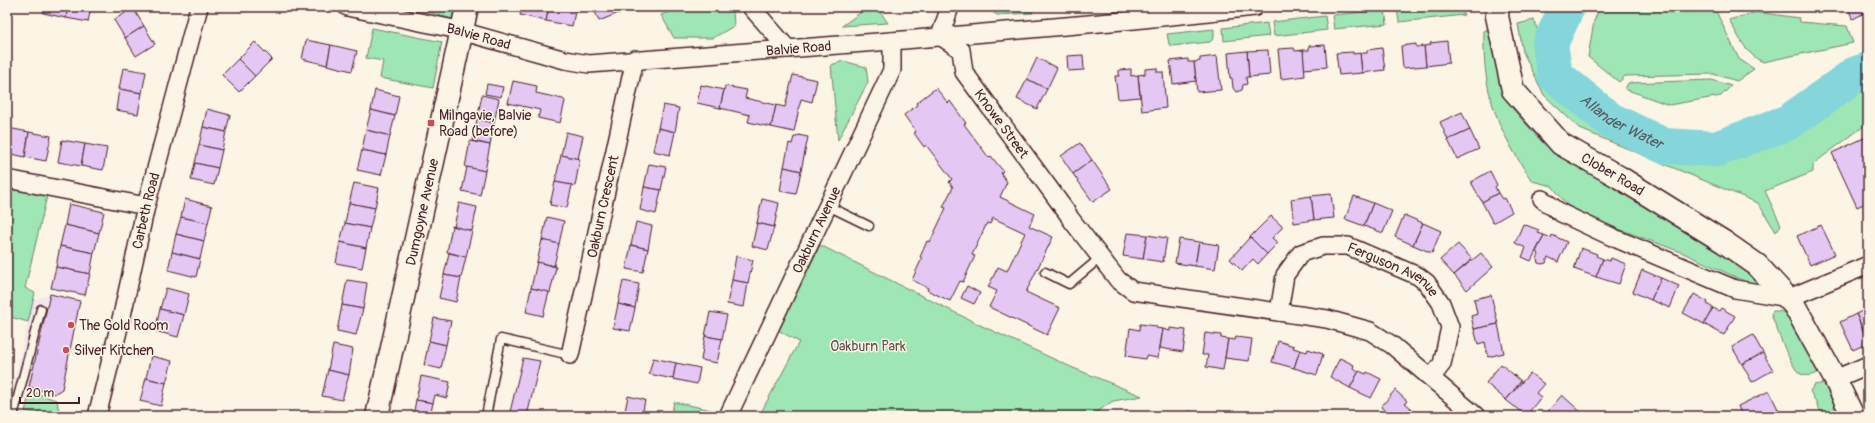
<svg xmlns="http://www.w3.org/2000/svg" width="1875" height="423" viewBox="0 0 1875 423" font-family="Pangolin,sans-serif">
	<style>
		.built { fill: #f5e7ea }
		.green { fill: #9ee6b4; stroke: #748270 }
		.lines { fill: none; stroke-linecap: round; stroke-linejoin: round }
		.river { stroke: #84d6db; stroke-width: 36 }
		.building { fill: #e5c7f4; stroke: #4a1f2b }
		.lane-casing { stroke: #4a1f2b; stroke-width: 11 }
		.street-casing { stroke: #4a1f2b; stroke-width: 20 }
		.secondary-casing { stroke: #4a1f2b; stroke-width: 25 }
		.lane { stroke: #fcf5e5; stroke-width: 8 }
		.street { stroke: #fcf5e5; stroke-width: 17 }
		.secondary { stroke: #fcf5e5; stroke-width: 22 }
		.poi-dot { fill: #d1495b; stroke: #fcf5e5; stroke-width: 1.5 }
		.labels { text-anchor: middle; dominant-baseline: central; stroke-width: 3; stroke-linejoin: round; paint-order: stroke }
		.street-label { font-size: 14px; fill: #4a1f2b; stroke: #fcf5e5 }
		.poi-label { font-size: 14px; fill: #4a1f2b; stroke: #fcf5e5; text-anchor: start }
		.park-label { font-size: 14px; fill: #5f514d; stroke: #fcf5e5 }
		.water-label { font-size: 15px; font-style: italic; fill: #5b5660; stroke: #fcf5e5 }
	</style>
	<rect width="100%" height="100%" fill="#fcf5e5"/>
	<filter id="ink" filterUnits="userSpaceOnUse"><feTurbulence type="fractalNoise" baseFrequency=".025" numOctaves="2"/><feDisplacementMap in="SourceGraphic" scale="8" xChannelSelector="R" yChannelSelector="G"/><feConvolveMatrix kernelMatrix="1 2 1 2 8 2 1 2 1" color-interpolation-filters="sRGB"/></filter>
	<g filter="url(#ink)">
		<polygon class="built" points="50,294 80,301 62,389 54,394 14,383 32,301"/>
		<g class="green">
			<polygon points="412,7 457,7 455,20"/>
			<polygon points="680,7 729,7 733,11 734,26 713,38 674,38 661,15"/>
			<polygon points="868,7 877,7 888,23 842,26"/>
			<polygon points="984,7 1028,7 1033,13 997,15"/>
			<polygon points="1418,7 1462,7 1464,15 1399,22 1397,9"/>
			<polygon points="1600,7 1714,7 1739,59 1754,69 1737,81 1713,74 1625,76 1619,82 1588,57 1594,21"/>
			<polygon points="1385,10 1387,24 1334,29 1332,15"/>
			<path d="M1756 12 1799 18 1800 22 1847 26 1853 43 1763 62C1746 55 1738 35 1729 20Z"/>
			<polygon points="1325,16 1327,30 1274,36 1272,22"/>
			<polygon points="1534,20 1541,40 1550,79 1605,126 1682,159 1740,156 1794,127 1855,89 1868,84 1868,123 1813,164 1813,172 1765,191 1781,225 1776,232 1758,203 1580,129 1544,95 1523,52 1518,24"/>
			<polygon points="1267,23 1269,36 1224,41 1223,28"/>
			<polygon points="372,28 442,42 433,88 380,78 383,61 366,58"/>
			<polygon points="1214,29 1214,38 1210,42 1172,46 1169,44 1167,34"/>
			<path d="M1488 29 1497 69 1512 108 1541 141 1748 268 1768 292 1681 252 1597 221 1568 206 1552 186 1532 181C1498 130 1482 94 1484 31Z"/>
			<polygon points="843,61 866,67 868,82 838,140 831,65"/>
			<polygon points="1712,80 1731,86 1721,96 1669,105 1625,89 1628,83"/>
			<polygon points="7,188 47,196 25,288 35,293 28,322 7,316"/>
			<polygon points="820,245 980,325 1071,367 1142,396 1113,401 1091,416 759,416 799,342 778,330"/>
			<path d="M1773 311H1780L1793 317 1819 372C1813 375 1808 377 1801 374 1791 370 1776 326 1771 314Z"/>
			<path d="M1825 383C1830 394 1839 406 1831 416H1823L1810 391 1814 385Z"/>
			<path d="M30 392C40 393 47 398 57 400L59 412 54 416 25 411Z"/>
			<polygon points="674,402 721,412 719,416 671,416"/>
		</g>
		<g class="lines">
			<path class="river" id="s1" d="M1567 7 1550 44 1555 75 1610 120 1664 146 1716 149 1789 122 1856 74 1868 70"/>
		</g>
		<g class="building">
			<polygon points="45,7 68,7 66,18 43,13"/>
			<polygon points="68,7 91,7 88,22 66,18"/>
			<polygon points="522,7 549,7 546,21 520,15"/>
			<polygon points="549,7 576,7 572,26 546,21"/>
			<polygon points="593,7 619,7 621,12 599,21"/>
			<polygon points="619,7 639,7 622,14"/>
			<polygon points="1847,7 1868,7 1868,11 1853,19"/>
			<polygon points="133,8 144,26 125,38 114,20"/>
			<polygon points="144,26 155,44 136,56 125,38"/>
			<polygon points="306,40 331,45 327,65 302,59"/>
			<polygon points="1447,41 1449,63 1426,66 1424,46 1431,45 1430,43"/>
			<polygon points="255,42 272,59 255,76 238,59"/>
			<polygon points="1416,44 1416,47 1424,46 1426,66 1403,68 1401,46"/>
			<polygon points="331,45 357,51 352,71 327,65"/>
			<polygon points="1325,45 1327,67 1304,69 1303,50 1309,50 1309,46"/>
			<polygon points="1294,48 1295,51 1303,50 1305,76 1281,79 1278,49"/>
			<polygon points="1382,48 1385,70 1362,73 1360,53 1367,53 1367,50"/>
			<polygon points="1268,50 1270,75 1249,77 1247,51"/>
			<polygon points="1247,51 1249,77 1246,77 1247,84 1243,85 1242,90 1236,92 1233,88 1232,78 1230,78 1228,53"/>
			<polygon points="1353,52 1353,54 1360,53 1362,73 1339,75 1336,53"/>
			<polygon points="1083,55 1084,70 1068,71 1067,56"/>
			<polygon points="1217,56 1221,90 1197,92 1194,62 1200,61 1200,58"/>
			<polygon points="1037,58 1057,68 1047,89 1027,79"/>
			<polygon points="238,59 255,76 239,92 222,75"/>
			<polygon points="1188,59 1188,62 1194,62 1196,81 1173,84 1170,61"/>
			<polygon points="123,68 146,72 142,93 119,89"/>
			<polygon points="1157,68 1157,72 1163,72 1166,108 1142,111 1138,75 1145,74 1145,69"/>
			<polygon points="1131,69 1131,76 1138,75 1140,97 1118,99 1115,76 1119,76 1119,70"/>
			<polygon points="793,75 817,80 812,102 801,99 794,132 771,127 776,105 785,107"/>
			<polygon points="1027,79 1047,89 1037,109 1017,99"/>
			<polygon points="513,81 537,86 536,93 563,99 565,101 560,123 538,118 540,110 508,103"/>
			<polygon points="487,84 503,87 501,97 485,94"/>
			<polygon points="701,85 724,90 720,108 697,103"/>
			<polygon points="725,86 747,90 745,98 776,105 771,127 748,122 750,115 720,108"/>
			<polygon points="936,88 948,103 950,101 966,123 964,124 989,158 991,156 1003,171 1001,173 1007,182 1000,197 1035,214 1029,226 1053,237 1026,292 1060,308 1047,335 989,307 997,291 988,287 998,267 1007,271 1025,233 993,218 990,224 987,223 972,255 975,256 963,282 960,281 950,301 927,290 928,288 912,280 922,258 920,257 927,241 930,242 946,208 943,207 953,187 949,182 952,179 926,145 924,147 914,133 916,132 904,115 917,105 916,103"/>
			<polygon points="119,89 142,93 138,114 116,110"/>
			<polygon points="375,90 399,96 395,116 371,110"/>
			<polygon points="482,95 499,99 494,123 477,119"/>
			<polygon points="663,105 679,108 675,132 658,128"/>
			<polygon points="207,109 230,115 226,132 203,127"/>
			<polygon points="371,110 395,116 390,136 366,130"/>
			<polygon points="1462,112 1470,130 1448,140 1440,122"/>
			<polygon points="477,119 494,123 490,145 473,141"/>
			<polygon points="203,127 226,132 222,150 199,145"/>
			<polygon points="8,128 29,132 25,157 7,153"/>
			<polygon points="658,128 675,132 670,155 653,151"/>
			<polygon points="366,130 390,136 386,155 362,150"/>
			<polygon points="1470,130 1479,149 1457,159 1448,140"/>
			<polygon points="29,132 51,136 46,161 25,157"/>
			<polygon points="566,132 583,136 578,159 561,155"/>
			<polygon points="798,135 808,137 801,171 784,167 789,143 792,144 794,137 797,137"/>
			<polygon points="1864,138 1868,147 1868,202 1857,207 1832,153"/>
			<polygon points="62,140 85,144 81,166 58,162"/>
			<polygon points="470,141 490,145 485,171 465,167"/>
			<polygon points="1080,143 1092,160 1073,174 1061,156"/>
			<polygon points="85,144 107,148 103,170 81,166"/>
			<polygon points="199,145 222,150 218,168 195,163"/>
			<polygon points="362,150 386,155 381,175 357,170"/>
			<polygon points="561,155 580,159 575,186 555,182"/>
			<polygon points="1092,160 1112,189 1093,202 1073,174"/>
			<polygon points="195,163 218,168 214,185 191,180"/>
			<polygon points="649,164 666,167 661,190 644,187"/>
			<polygon points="467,167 485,171 480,195 462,191"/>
			<polygon points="784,167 801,171 796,194 780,191"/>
			<polygon points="1490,171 1497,185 1495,187 1498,193 1482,202 1471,182"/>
			<polygon points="555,182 572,185 567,208 550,205"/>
			<polygon points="354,183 379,188 375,208 349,203"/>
			<polygon points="644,187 661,190 656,214 640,210"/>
			<polygon points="1498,193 1502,199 1505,198 1512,212 1493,223 1482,202"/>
			<polygon points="1331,194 1334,218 1314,220 1311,196"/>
			<polygon points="1311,196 1314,220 1294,223 1291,199"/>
			<polygon points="1354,196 1373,203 1364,226 1345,219"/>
			<polygon points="185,199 212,206 208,223 181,217"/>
			<polygon points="762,199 779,203 774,227 757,223"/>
			<polygon points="349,203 375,208 370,228 345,223"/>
			<polygon points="459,203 477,207 472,231 454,227"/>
			<polygon points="1373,203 1392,211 1383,233 1364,226"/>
			<polygon points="69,204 104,212 99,233 65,225"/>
			<polygon points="1404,215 1423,223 1413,245 1395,237"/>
			<polygon points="1271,216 1283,227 1272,238 1278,243 1267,254 1250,237"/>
			<polygon points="181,217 208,223 204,241 176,234"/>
			<polygon points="547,217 564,221 559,244 542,240"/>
			<polygon points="636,222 652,226 648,249 631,245"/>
			<polygon points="345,223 370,228 366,248 340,242"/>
			<polygon points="757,223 774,227 768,250 752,246"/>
			<polygon points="1423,223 1441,231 1432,253 1413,245"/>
			<polygon points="1523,224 1539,230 1538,233 1544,235 1531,261 1522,257 1526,248 1515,243"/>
			<polygon points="65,225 99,233 94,253 60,246"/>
			<polygon points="1821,225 1835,254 1810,265 1797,236"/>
			<polygon points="452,226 472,231 466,257 447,252"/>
			<polygon points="1127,233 1147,235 1143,259 1123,256"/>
			<polygon points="176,234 204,241 200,259 172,252"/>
			<polygon points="1147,235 1167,238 1163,262 1143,259"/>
			<polygon points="1544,235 1551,238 1552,235 1567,242 1558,262 1548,257 1546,263 1542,264 1538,263 1537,259 1539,254 1536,252"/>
			<polygon points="1250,237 1267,254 1258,264 1253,259 1242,271 1230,259"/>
			<polygon points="1179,239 1199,242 1195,266 1175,263"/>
			<polygon points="542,240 559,244 554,266 537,262"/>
			<polygon points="340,242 366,248 362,268 336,263"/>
			<polygon points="1199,242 1219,245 1215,269 1195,266"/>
			<polygon points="1458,244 1472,259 1454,275 1440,260"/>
			<polygon points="631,245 648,249 643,272 626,269"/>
			<polygon points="60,246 94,253 90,274 56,267"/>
			<polygon points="1581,248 1597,254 1596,256 1603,259 1596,277 1574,269"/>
			<polygon points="172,252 200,259 196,277 168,270"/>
			<polygon points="449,253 466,257 461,278 444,275"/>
			<polygon points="1481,253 1493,267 1467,290 1454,275"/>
			<polygon points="736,256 753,260 748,283 732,280"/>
			<polygon points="1611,258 1626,264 1619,284 1596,277 1603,259 1610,261"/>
			<polygon points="537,262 556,267 550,293 531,288"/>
			<polygon points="56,267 90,274 85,295 51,288"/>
			<polygon points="1642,270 1661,278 1651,300 1633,292"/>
			<polygon points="444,275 461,278 456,302 439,298"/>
			<polygon points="1661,278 1679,286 1670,308 1651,300"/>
			<polygon points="347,280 367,283 363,309 342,305"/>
			<polygon points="732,280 748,283 744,307 727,304"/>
			<polygon points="623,281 639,284 635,308 618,304"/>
			<polygon points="967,286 980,293 974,304 961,298"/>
			<polygon points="166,288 189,294 184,315 160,309"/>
			<polygon points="531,288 549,292 543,316 526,312"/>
			<polygon points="50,294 80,301 62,389 54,394 29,387"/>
			<polygon points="1694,294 1708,302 1707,304 1713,308 1704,324 1683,313"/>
			<polygon points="1491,295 1498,324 1474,329 1471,316 1477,314 1474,299"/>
			<polygon points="618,304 635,308 630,331 613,328"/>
			<polygon points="342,305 363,309 356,335 337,331"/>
			<polygon points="1713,308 1719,311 1721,308 1735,316 1724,335 1704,324"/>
			<polygon points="1868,308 1868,340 1856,314"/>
			<polygon points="160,309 184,315 178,337 155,331"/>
			<polygon points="710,312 727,315 722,339 705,336"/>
			<polygon points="1856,314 1868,343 1853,350 1840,322"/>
			<polygon points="434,318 451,321 446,345 429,341"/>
			<polygon points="1140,324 1156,326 1156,328 1163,329 1158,358 1146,356 1145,359 1126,356 1130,328 1139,330"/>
			<polygon points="1498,324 1504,353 1488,357 1485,342 1478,344 1474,329"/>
			<polygon points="1170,328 1186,330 1183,352 1160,348 1163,329 1170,331"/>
			<polygon points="1205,333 1221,335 1221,338 1228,339 1223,370 1206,367 1208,355 1202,355"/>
			<polygon points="1753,335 1763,353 1742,364 1732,347"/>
			<polygon points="705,336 722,339 717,363 701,360"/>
			<polygon points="1236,337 1252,339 1249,361 1225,358 1228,339 1235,340"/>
			<polygon points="429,341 446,345 441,369 424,365"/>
			<polygon points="1278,341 1294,346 1293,348 1300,350 1294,368 1272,362"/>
			<polygon points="333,345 353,349 349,375 328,370"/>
			<polygon points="1308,349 1323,354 1317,375 1294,368 1300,350 1307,352"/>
			<polygon points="1763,353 1773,370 1752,382 1742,364"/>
			<polygon points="151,356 172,361 166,383 146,378"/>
			<polygon points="523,358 540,361 527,416 509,416"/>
			<polygon points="653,358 676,363 673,379 649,374"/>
			<polygon points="1340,358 1354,365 1353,368 1359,371 1350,388 1330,377"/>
			<polygon points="676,363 700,368 697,384 673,379"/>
			<polygon points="1501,364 1521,381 1506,400 1486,383"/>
			<polygon points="328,370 349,375 342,400 322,396"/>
			<polygon points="1359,371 1366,374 1367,372 1381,379 1371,398 1350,388"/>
			<polygon points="1530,373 1544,384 1536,393 1541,397 1526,416 1506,400"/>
			<polygon points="421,376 450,382 447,398 435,395 433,403 416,400"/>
			<polygon points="146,378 166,383 161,406 140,401"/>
			<polygon points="1395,390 1407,401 1405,403 1411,408 1404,416 1391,416 1381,407"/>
			<polygon points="1769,391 1778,409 1764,416 1754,416 1753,413 1742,416 1738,406"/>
			<polygon points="1562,395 1584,415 1584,416 1544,416"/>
			<polygon points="628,396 645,400 642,416 624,416"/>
			<polygon points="416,400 433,403 430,416 413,416"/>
			<polygon points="1411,408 1416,413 1418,411 1424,416 1404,416"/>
			<polygon points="320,409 338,413 337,416 319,416"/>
			<polygon points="1778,409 1781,416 1764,416"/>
			<polygon points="1189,411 1199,414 1199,416 1188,416"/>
		</g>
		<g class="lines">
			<g class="lane-casing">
				<g id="lane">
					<polyline points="828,206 869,226"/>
					<polyline points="1045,272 1069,284 1100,258"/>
					<polyline points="13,416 41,309"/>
					<polyline points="486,416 501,339 570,355"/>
				</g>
			</g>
			<g class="street-casing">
				<g id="street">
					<path id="s2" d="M347 7 454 29 565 60 589 64 904 40 1134 20 1255 7"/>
					<polyline points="751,7 788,49"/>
					<path id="s3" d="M950 7 940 36 961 50 964 72 1068 214"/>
					<polyline points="7,179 146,206"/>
					<polyline points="1542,199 1561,213 1612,237 1735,289 1789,298 1868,265"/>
					<polyline points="1070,218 1118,280 1133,291 1327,319 1370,331 1392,345 1476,416"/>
					<path id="s4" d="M1279 312 1285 275 1301 253 1323 246H1348L1418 276 1427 283 1441 303 1450 327 1442 364 1432 377"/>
					<path id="s5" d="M570 355 635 59"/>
					<polyline points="1835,379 1868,365"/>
					<path id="s6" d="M97 416 123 311 146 206 199 7"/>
					<path id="s7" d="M728 416 892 70V41"/>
				</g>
			</g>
			<g class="secondary-casing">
				<g id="secondary">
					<path id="s8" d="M1498 7 1497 16 1513 90 1561 144 1619 177 1724 242 1757 265 1794 305 1835 379 1853 416"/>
					<path id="s9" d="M377 416 467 7"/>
				</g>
			</g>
			<use href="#lane" class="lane"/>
			<use href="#street" class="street"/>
			<use href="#secondary" class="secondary"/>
		</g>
	</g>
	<g class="poi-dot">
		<rect x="427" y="119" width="8" height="8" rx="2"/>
		<circle cx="71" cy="325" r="4"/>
		<circle cx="66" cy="350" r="4"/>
	</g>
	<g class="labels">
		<g class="street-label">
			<text stroke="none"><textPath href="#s2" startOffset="135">Balvie Road</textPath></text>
			<text stroke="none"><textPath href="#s2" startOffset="459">Balvie Road</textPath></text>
			<text stroke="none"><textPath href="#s3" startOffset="142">Knowe Street</textPath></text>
			<text stroke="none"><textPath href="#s8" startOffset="217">Clober Road</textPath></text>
			<text stroke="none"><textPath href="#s5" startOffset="152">Oakburn Crescent</textPath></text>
			<text stroke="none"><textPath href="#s6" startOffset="211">Carbeth Road</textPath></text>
			<text stroke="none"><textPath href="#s9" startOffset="209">Dumgoyne Avenue</textPath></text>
			<text stroke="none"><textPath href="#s7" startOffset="206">Oakburn Avenue</textPath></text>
			<text stroke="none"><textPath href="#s4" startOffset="164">Ferguson Avenue</textPath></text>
		</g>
		<g class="poi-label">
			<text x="439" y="115">Milngavie, Balvie<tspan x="439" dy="16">Road (before)</tspan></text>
			<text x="79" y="325">The Gold Room</text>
			<text x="74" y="350">Silver Kitchen</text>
		</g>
		<g class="park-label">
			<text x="868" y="346">Oakburn Park</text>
		</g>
		<g class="water-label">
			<text stroke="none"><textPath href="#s1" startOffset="154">Allander Water</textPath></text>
		</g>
	</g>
	<rect width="1875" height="423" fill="none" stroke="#fcf5e5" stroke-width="24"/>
	<rect x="12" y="12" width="1851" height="399" fill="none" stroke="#4a1f2b" stroke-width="1.5" filter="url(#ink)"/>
	<path d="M20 397v6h59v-6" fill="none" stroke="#4a1f2b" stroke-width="2"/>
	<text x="26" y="397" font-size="12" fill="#4a1f2b" stroke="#fcf5e5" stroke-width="3" paint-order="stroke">20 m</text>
</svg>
